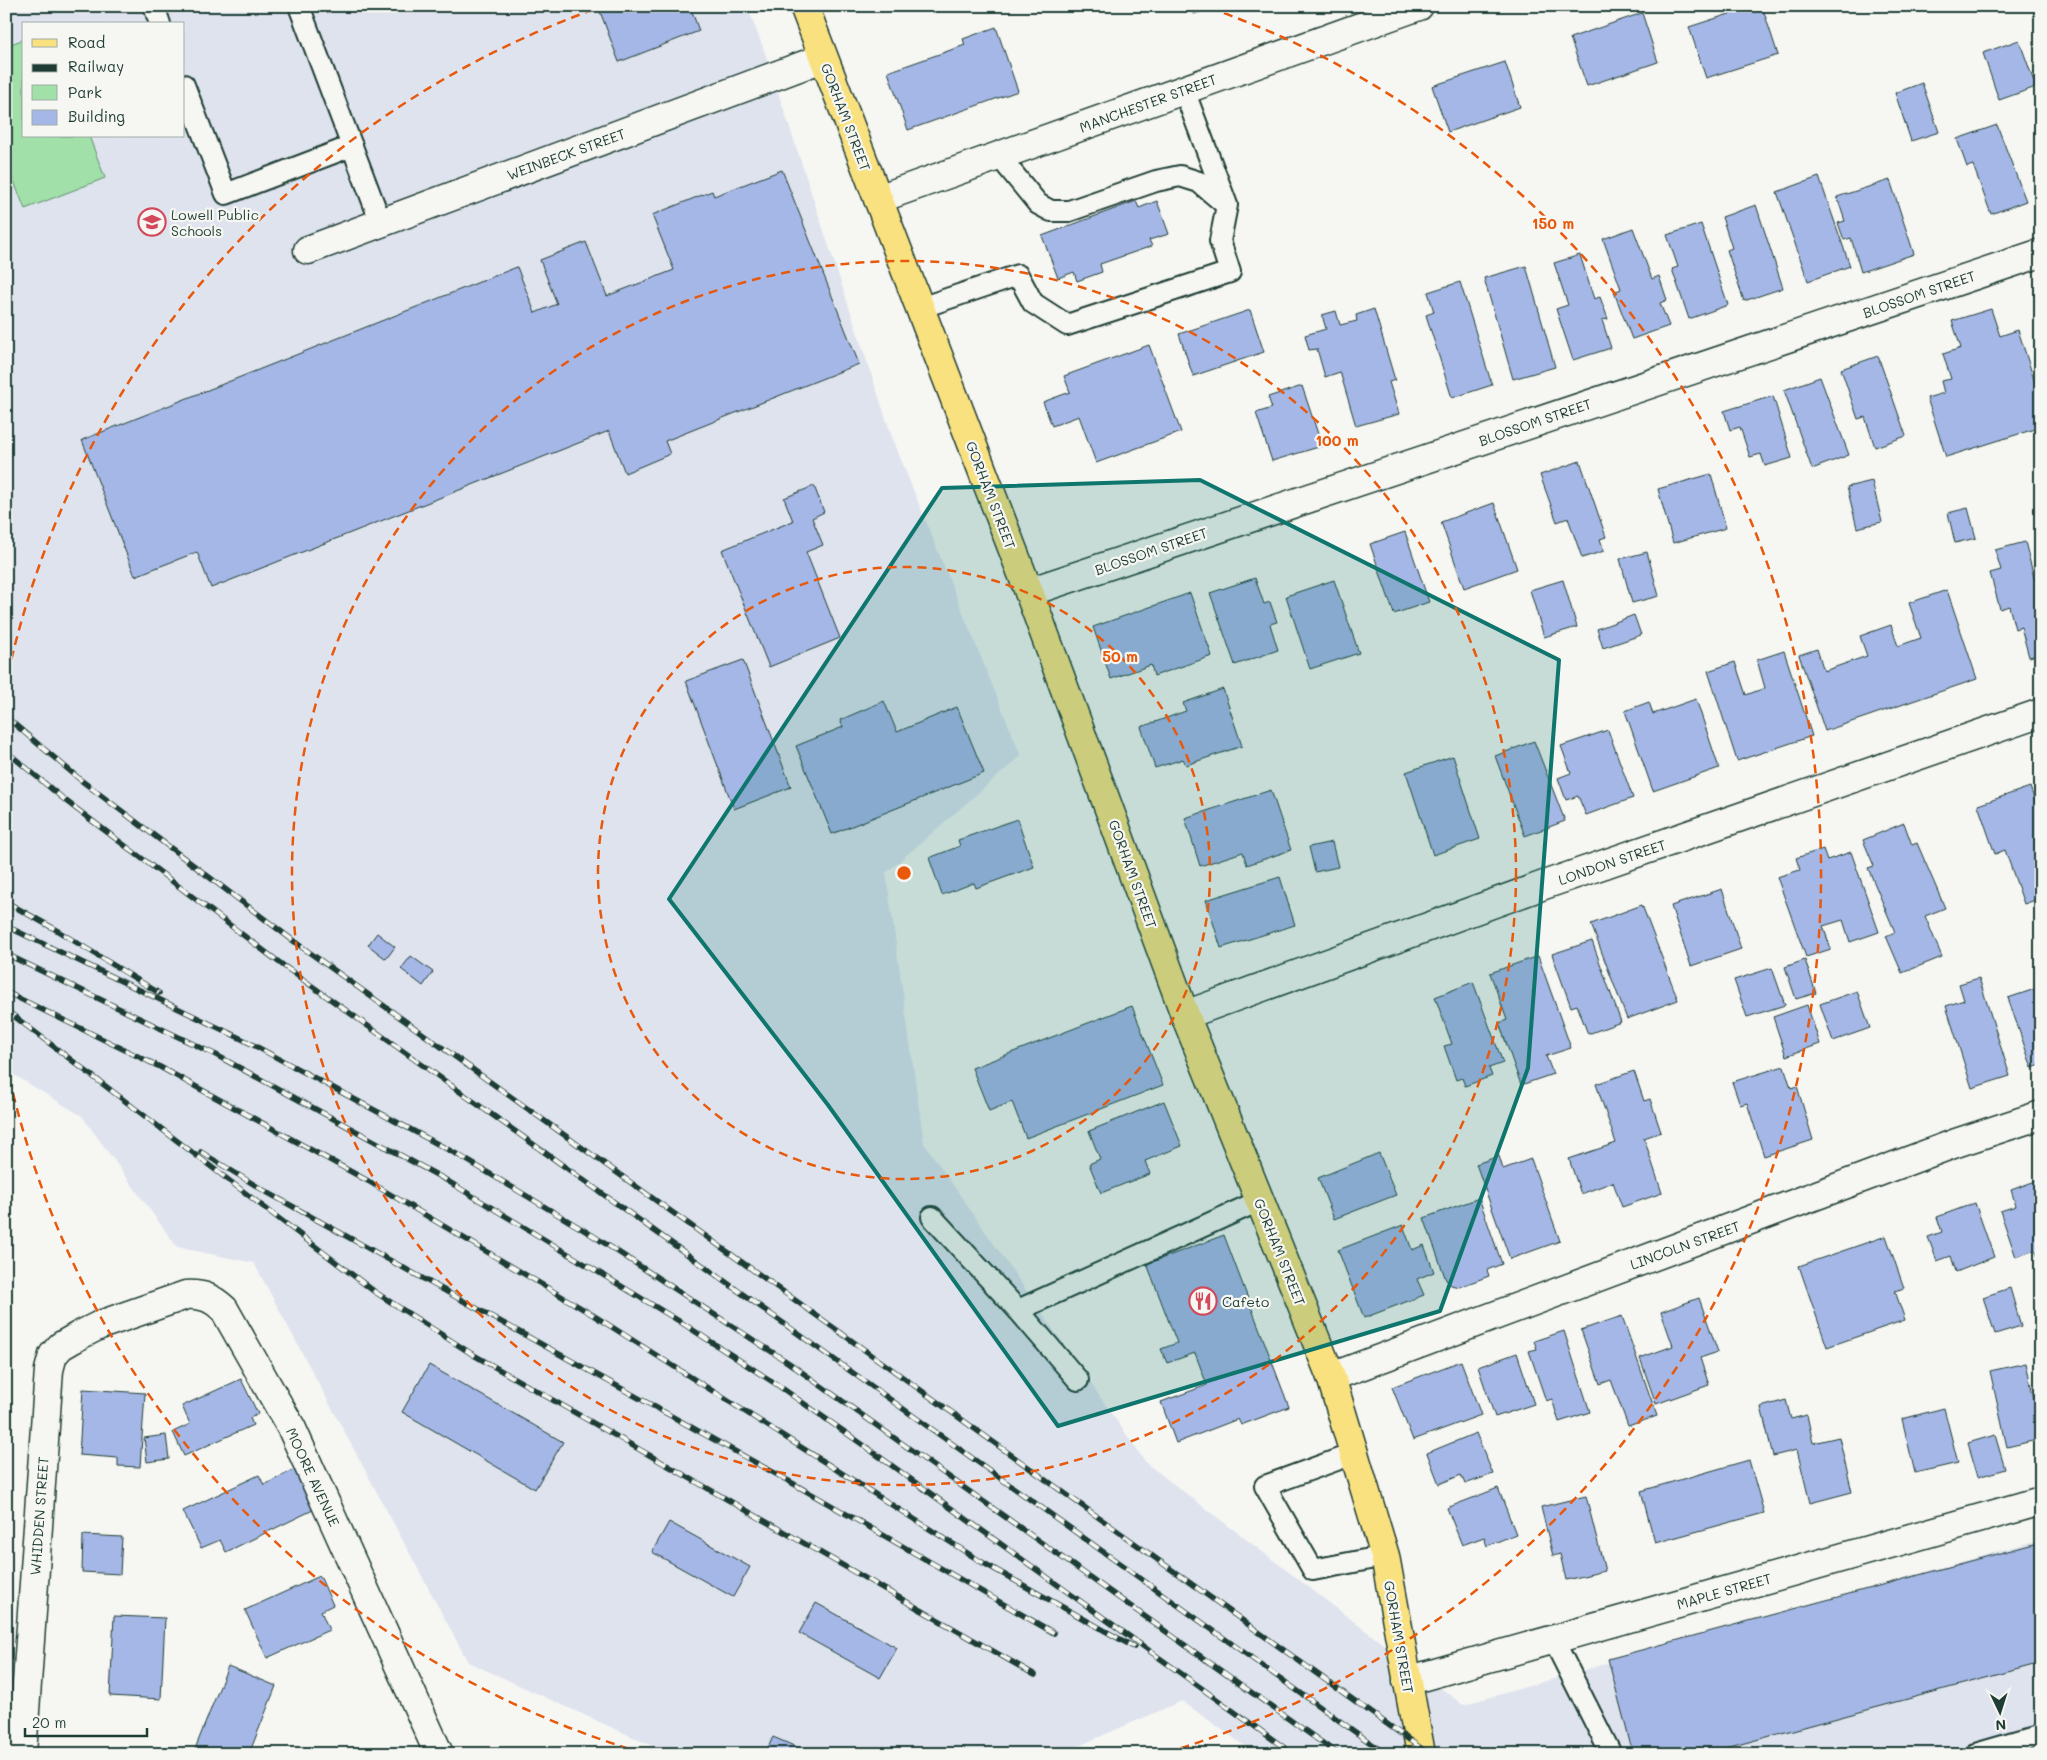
<svg xmlns="http://www.w3.org/2000/svg" width="2047" height="1760" viewBox="0 0 2047 1760" font-family="Mali,sans-serif">
	<style>
		.built { fill: #dee3ee; fill-rule: evenodd }
		.green { fill: #a1e0a8; stroke: #608e6e }
		.building { fill: #a5b7e6; stroke: #1f3d34 }
		.lines { fill: none; stroke-linecap: round; stroke-linejoin: round }
		.lane-casing { stroke: #1f3d34; stroke-width: 24 }
		.street-casing { stroke: #1f3d34; stroke-width: 31 }
		.secondary-casing { stroke: #1f3d34; stroke-width: 31 }
		.primary-casing { stroke: #1f3d34; stroke-width: 31 }
		.lane { stroke: #f6f6f2; stroke-width: 20 }
		.street { stroke: #f6f6f2; stroke-width: 28 }
		.secondary { stroke: #f6f6f2; stroke-width: 28 }
		.primary { stroke: #fae180; stroke-width: 28 }
		.rail-casing { stroke: #1f3d34; stroke-width: 5.5 }
		.rail { stroke: #f6f6f2; stroke-width: 4; stroke-dasharray: 11; stroke-linecap: butt }
		.marked { fill: #0f766e; fill-opacity: 0.2; stroke: #0f766e; stroke-width: 4; stroke-linejoin: round }
		.ring { fill: none; stroke: #e8590c; stroke-width: 2.5; stroke-dasharray: 9 6 }
		.labels { text-anchor: middle; dominant-baseline: central; stroke-width: 4.5; stroke-linejoin: round; paint-order: stroke }
		.street-label { font-size: 14px; fill: #1f3d34; stroke: #f6f6f2 }
		.poi-label { font-size: 14px; fill: #1f3d34; stroke: #f6f6f2; text-anchor: start }
		.centre { fill: #e8590c; stroke: #f6f6f2; stroke-width: 2.5 }
		.ring-label { font-size: 15px; text-anchor: middle; font-weight: bold; fill: #e8590c; stroke: #f6f6f2; stroke-width: 4.5; stroke-linejoin: round; paint-order: stroke }
	</style>
	<rect width="100%" height="100%" fill="#f6f6f2"/>
	<filter id="ink" filterUnits="userSpaceOnUse"><feTurbulence type="fractalNoise" baseFrequency=".02" numOctaves="2"/><feDisplacementMap in="SourceGraphic" scale="10" xChannelSelector="R" yChannelSelector="G"/><feConvolveMatrix kernelMatrix="1 2 1 2 8 2 1 2 1" color-interpolation-filters="sRGB"/></filter>
	<g filter="url(#ink)">
		<path class="built" d="M6 6H747L765 53 893 440 1021 756 886 873 924 1143 1146 1463 1463 1705 2041 1539V1754H1256L1182 1701 1060 1754H670L468 1662 254 1263 177 1247 82 1116 6 1070ZM24 24H184V136H24Z"/>
		<polygon class="green" points="24,39 24,136 89,136 105,178 25,209 6,162 6,46"/>
		<g class="building">
			<polygon points="598,6 690,6 699,31 619,62"/>
			<polygon points="1192,6 1219,6 1194,14"/>
			<polygon points="1754,6 1762,6 1778,55 1706,78 1689,27"/>
			<polygon points="1642,13 1658,62 1587,86 1570,38"/>
			<polygon points="996,27 1018,91 908,130 888,72 965,45 963,39"/>
			<polygon points="2019,40 2036,87 1999,100 1983,53"/>
			<polygon points="1505,62 1520,107 1448,132 1432,86"/>
			<polygon points="1922,83 1939,132 1911,141 1895,93"/>
			<polygon points="1997,125 2026,201 1991,214 1973,165 1967,167 1957,139"/>
			<polygon points="782,170 859,364 665,441 670,454 625,473 609,431 211,588 197,552 135,576 82,440 517,267 535,313 557,304 540,260 586,242 607,296 674,270 652,215 712,191 714,196"/>
			<polygon points="1819,177 1850,266 1808,281 1777,192"/>
			<polygon points="1890,180 1914,254 1861,272 1851,238 1844,240 1838,223 1845,221 1837,197"/>
			<polygon points="1136,201 1139,208 1157,201 1169,234 1149,240 1152,246 1100,264 1102,272 1077,281 1074,272 1058,278 1042,236"/>
			<polygon points="1756,205 1783,288 1744,301 1727,250 1732,248 1722,217"/>
			<polygon points="1701,224 1728,305 1689,319 1672,269 1678,267 1667,235"/>
			<polygon points="1633,228 1652,279 1659,276 1667,300 1660,303 1669,326 1632,339 1614,292 1621,289 1603,239"/>
			<polygon points="1580,255 1594,299 1600,297 1608,319 1602,320 1611,348 1573,360 1556,309 1568,305 1554,263"/>
			<polygon points="1526,266 1555,367 1513,379 1484,278"/>
			<polygon points="1460,282 1492,385 1452,398 1426,315 1434,312 1428,292"/>
			<polygon points="1374,309 1395,380 1389,382 1399,414 1356,426 1340,372 1325,377 1317,349 1309,350 1305,335 1326,329 1322,315 1336,311 1340,325 1357,321 1356,315"/>
			<polygon points="1991,309 2000,336 2018,330 2041,401 2041,427 1946,457 1927,398 1944,393 1941,381 1951,379 1943,354 1961,348 1952,321"/>
			<polygon points="1250,310 1264,352 1193,376 1179,334"/>
			<polygon points="1149,345 1181,432 1096,463 1079,416 1052,426 1043,402 1070,392 1064,376"/>
			<polygon points="1878,356 1906,436 1875,447 1865,417 1858,419 1841,369"/>
			<polygon points="1820,377 1849,455 1812,469 1784,390"/>
			<polygon points="1302,386 1322,446 1272,461 1256,413 1272,408 1268,397"/>
			<polygon points="1773,396 1792,458 1765,466 1761,454 1750,457 1740,427 1730,430 1724,411"/>
			<polygon points="1580,461 1606,537 1600,539 1604,551 1582,558 1568,518 1557,522 1540,475"/>
			<polygon points="1711,474 1726,528 1673,543 1658,489"/>
			<polygon points="1872,481 1882,522 1857,528 1847,487"/>
			<polygon points="814,486 824,512 812,518 823,545 806,552 840,638 769,667 722,550 793,521 784,498"/>
			<polygon points="1494,503 1517,569 1464,588 1441,522"/>
			<polygon points="1968,508 1976,538 1955,543 1948,513"/>
			<polygon points="1405,532 1429,602 1394,614 1370,544"/>
			<polygon points="2025,542 2035,581 2041,579 2041,654 2029,657 2021,627 2015,629 2009,606 2000,609 1990,573 2001,570 1995,550"/>
			<polygon points="1647,552 1659,596 1632,603 1620,559"/>
			<polygon points="1255,578 1264,604 1270,602 1277,622 1270,624 1278,650 1235,665 1210,593"/>
			<polygon points="1334,580 1359,653 1310,669 1286,596"/>
			<polygon points="1563,580 1577,627 1544,637 1530,590"/>
			<polygon points="1947,590 1977,679 1825,731 1799,655 1817,649 1824,671 1867,656 1860,636 1891,625 1898,646 1921,638 1909,603"/>
			<polygon points="1190,593 1212,656 1154,676 1151,665 1111,679 1093,627"/>
			<polygon points="1634,615 1641,635 1603,648 1597,629"/>
			<polygon points="1784,651 1812,736 1737,761 1708,671 1735,662 1746,695 1765,688 1757,660"/>
			<polygon points="743,660 791,787 734,809 686,681"/>
			<polygon points="1223,689 1242,746 1186,765 1183,759 1155,768 1141,727 1186,711 1183,703"/>
			<polygon points="1696,699 1719,768 1653,791 1625,711 1649,702 1653,714"/>
			<polygon points="884,701 897,732 957,707 984,773 832,834 796,746 843,727 840,720"/>
			<polygon points="1608,730 1633,798 1586,815 1578,796 1566,800 1558,778 1571,773 1561,746"/>
			<polygon points="1534,741 1565,821 1525,836 1495,756"/>
			<polygon points="1453,756 1480,839 1433,855 1406,772"/>
			<polygon points="2041,783 2041,798 2036,785"/>
			<polygon points="2030,787 2041,818 2041,898 2024,904 2005,850 1995,854 1978,805"/>
			<polygon points="1271,790 1291,850 1247,865 1243,852 1200,866 1185,818"/>
			<polygon points="1017,819 1034,867 976,888 974,883 942,895 929,858 960,846 958,840"/>
			<polygon points="1904,823 1912,845 1917,843 1945,908 1925,916 1942,957 1902,973 1886,936 1895,932 1868,868 1874,866 1863,840"/>
			<polygon points="1332,842 1338,867 1315,872 1309,847"/>
			<polygon points="1823,849 1827,860 1851,852 1879,932 1850,942 1843,920 1823,926 1831,949 1806,957 1777,877 1800,870 1796,858"/>
			<polygon points="1280,877 1295,925 1221,948 1206,900"/>
			<polygon points="1722,889 1741,949 1691,966 1671,906"/>
			<polygon points="1642,905 1678,1000 1627,1019 1591,924"/>
			<polygon points="377,933 395,947 386,959 368,945"/>
			<polygon points="1592,941 1621,1022 1588,1034 1577,1005 1571,1007 1552,954"/>
			<polygon points="411,956 433,972 423,986 401,969"/>
			<polygon points="1538,956 1571,1048 1546,1056 1553,1074 1521,1085 1499,1023 1507,1020 1490,973"/>
			<polygon points="1805,960 1816,993 1796,999 1785,967"/>
			<polygon points="1772,968 1785,1005 1747,1017 1734,980"/>
			<polygon points="1979,978 2010,1076 1972,1088 1946,1006 1964,1000 1959,984"/>
			<polygon points="1473,982 1503,1063 1489,1068 1492,1076 1465,1086 1462,1078 1456,1080 1444,1046 1452,1044 1435,997"/>
			<polygon points="2041,987 2041,1065 2032,1068 2008,998"/>
			<polygon points="1857,991 1870,1028 1833,1041 1820,1004"/>
			<polygon points="1807,1005 1820,1044 1786,1056 1773,1017"/>
			<polygon points="1132,1006 1163,1085 1026,1138 1012,1102 989,1111 972,1068"/>
			<polygon points="1784,1066 1791,1088 1797,1086 1813,1140 1764,1156 1747,1103 1740,1105 1732,1082"/>
			<polygon points="1634,1071 1644,1101 1650,1099 1661,1132 1644,1138 1662,1193 1622,1207 1613,1182 1581,1194 1569,1159 1616,1143 1596,1084"/>
			<polygon points="1164,1101 1182,1146 1145,1161 1150,1174 1101,1193 1089,1164 1100,1159 1089,1131"/>
			<polygon points="1379,1153 1396,1195 1334,1219 1318,1178"/>
			<polygon points="1499,1156 1503,1169 1531,1159 1560,1241 1510,1259 1476,1164"/>
			<polygon points="2041,1179 2041,1256 2038,1257 2035,1250 2016,1257 2000,1211 2016,1206 2011,1190"/>
			<polygon points="1479,1198 1502,1264 1487,1270 1489,1276 1459,1287 1451,1285 1446,1280 1424,1218"/>
			<polygon points="1975,1203 1994,1257 1956,1272 1951,1256 1937,1261 1928,1237 1942,1232 1937,1217"/>
			<polygon points="1403,1225 1412,1250 1424,1245 1434,1272 1417,1279 1424,1295 1364,1318 1338,1250"/>
			<polygon points="1224,1235 1289,1407 1241,1425 1238,1419 1176,1443 1161,1402 1207,1385 1195,1353 1167,1363 1161,1349 1177,1343 1147,1264"/>
			<polygon points="1886,1236 1904,1288 1895,1291 1905,1320 1827,1347 1799,1266"/>
			<polygon points="2010,1288 2021,1326 1995,1334 1983,1297"/>
			<polygon points="1699,1298 1718,1352 1700,1358 1709,1385 1656,1404 1640,1358 1673,1346 1661,1312"/>
			<polygon points="1622,1316 1657,1416 1628,1426 1611,1380 1600,1384 1581,1330"/>
			<polygon points="1564,1331 1590,1412 1559,1422 1552,1399 1546,1401 1529,1351 1537,1349 1534,1341"/>
			<polygon points="1517,1353 1534,1404 1495,1417 1478,1367"/>
			<polygon points="1461,1361 1481,1415 1413,1440 1392,1387"/>
			<polygon points="2026,1363 2041,1430 2041,1439 2007,1447 1990,1371"/>
			<polygon points="429,1365 563,1442 535,1489 402,1412"/>
			<polygon points="241,1379 258,1414 250,1418 253,1425 184,1456 173,1432 190,1424 182,1406"/>
			<polygon points="83,1389 145,1393 140,1467 118,1466 118,1458 79,1455"/>
			<polygon points="1786,1400 1791,1419 1807,1415 1813,1443 1839,1437 1852,1492 1810,1503 1797,1450 1773,1456 1761,1407"/>
			<polygon points="1944,1408 1958,1463 1915,1473 1902,1419"/>
			<polygon points="1476,1433 1493,1474 1465,1484 1461,1475 1439,1484 1427,1453"/>
			<polygon points="166,1435 169,1459 147,1462 144,1438"/>
			<polygon points="1995,1435 2005,1469 1978,1477 1968,1443"/>
			<polygon points="1749,1460 1764,1513 1655,1543 1641,1491"/>
			<polygon points="295,1469 315,1509 226,1552 220,1540 201,1548 183,1511 259,1475 264,1485"/>
			<polygon points="1498,1488 1516,1534 1487,1546 1484,1537 1462,1545 1447,1508"/>
			<polygon points="1586,1496 1605,1571 1566,1580 1560,1554 1553,1556 1541,1507"/>
			<polygon points="669,1522 750,1567 733,1597 652,1552"/>
			<polygon points="83,1535 122,1537 120,1574 82,1572"/>
			<polygon points="2041,1542 2041,1663 1704,1754 1633,1754 1608,1659"/>
			<polygon points="320,1576 333,1605 321,1611 329,1630 267,1658 245,1610"/>
			<polygon points="816,1603 897,1648 880,1678 799,1633"/>
			<polygon points="114,1616 165,1618 161,1699 110,1696"/>
			<polygon points="228,1666 276,1686 249,1754 193,1754"/>
			<polygon points="773,1737 813,1754 765,1754"/>
		</g>
		<g class="lines">
			<g class="lane-casing">
				<g id="lane">
					<polyline points="154,6 160,24"/>
					<polyline points="299,6 381,223"/>
					<polyline points="184,85 226,194 352,146"/>
					<polyline points="999,156 1038,204 1051,211 1069,211 1156,181 1180,176 1199,182 1225,204"/>
					<polyline points="920,308 1018,275 1033,303 1067,325 1230,272 1220,241 1227,205 1184,90"/>
					<polyline points="932,1217 1018,1310"/>
					<polyline points="1078,1380 1018,1310 1259,1201"/>
					<polyline points="1353,1454 1265,1486 1313,1570 1385,1556"/>
					<polyline points="1553,1639 1611,1754"/>
					<polyline points="1975,1754 2041,1735"/>
				</g>
			</g>
			<g class="street-casing">
				<g id="street">
					<polyline points="878,199 1419,6"/>
					<polyline points="308,250 823,58"/>
					<polyline points="1029,592 2041,253"/>
					<polyline points="1185,1015 1544,885 2041,713"/>
					<polyline points="1407,1681 2041,1501"/>
					<path d="M22 1754 49 1370 53 1355 61 1346 80 1335 100 1325 186 1295C203 1294 212 1298 224 1309L292 1429 439 1754"/>
				</g>
			</g>
			<g class="secondary-casing">
				<polyline id="secondary" points="1331,1377 1956,1143 2041,1115"/>
			</g>
			<g class="primary-casing">
				<polyline id="primary" points="804,6 1029,592 1185,1015 1331,1377 1385,1556 1421,1754"/>
			</g>
			<use href="#lane" class="lane"/>
			<use href="#street" class="street"/>
			<use href="#secondary" class="secondary"/>
			<use href="#primary" class="primary"/>
			<g class="rail-casing">
				<g id="rail">
					<polyline points="6,717 82,781 299,945 1429,1754"/>
					<polyline points="6,751 66,801 284,966 1386,1754"/>
					<polyline points="6,902 53,928 159,993"/>
					<polyline points="6,926 244,1040 460,1156 592,1235 789,1363 1338,1754"/>
					<polyline points="6,954 216,1055 446,1180 679,1321 776,1384 859,1442 1293,1754"/>
					<polyline points="6,992 160,1067 368,1181 593,1315 980,1561 1134,1647"/>
					<polyline points="6,1010 375,1292 472,1354 1035,1675"/>
					<polyline points="201,1152 263,1190 794,1484 1054,1633"/>
				</g>
			</g>
			<use href="#rail" class="rail"/>
		</g>
	</g>
	<path class="marked" d="M1200 480 1559 660 1528 1068 1440 1311 1058 1426 828 1105 669 899 942 488Z"/>
	<g class="ring">
		<circle cx="904" cy="873" r="306"/>
		<circle cx="904" cy="873" r="612"/>
		<path d="M643 1753A918 918 0 0 1 8 1072M8 674A918 918 0 0 1 598 8M1210 8A918 918 0 0 1 1165 1753"/>
	</g>
	<defs>
		<g id="school-ring" transform="scale(1.4375)"><circle r="9.5" fill="#f6f6f2" stroke="#d1495b" stroke-width="1.5"/><path d="M0-5L7-2L0 1L-7-2ZM-4 1L0 2.5L4 1V4Q0 6-4 4Z" fill="#d1495b"/></g>
		<g id="restaurant-ring" transform="scale(1.4375)"><circle r="9.5" fill="#f6f6f2" stroke="#d1495b" stroke-width="1.5"/><path d="M-5-6h1v4h1v-4h1v4h1v-4h1v5L-1.5 .5V6h-2V.5L-5-1ZM5-6V6H3V1.5H1.5Q1.5-4 5-6Z" fill="#d1495b"/></g>
	</defs>
	<g fill-rule="evenodd">
		<use href="#school-ring" x="152" y="222"/>
		<use href="#restaurant-ring" x="1203" y="1301"/>
	</g>
	<g class="labels">
		<g class="street-label">
			<text transform="translate(1148 103) rotate(-20)">MANCHESTER STREET</text>
			<text transform="translate(846 117) rotate(69)">GORHAM STREET</text>
			<text transform="translate(566 154) rotate(-20)">WEINBECK STREET</text>
			<text transform="translate(1919 294) rotate(-19)">BLOSSOM STREET</text>
			<text transform="translate(1535 422) rotate(-19)">BLOSSOM STREET</text>
			<text transform="translate(991 495) rotate(69)">GORHAM STREET</text>
			<text transform="translate(1151 551) rotate(-19)">BLOSSOM STREET</text>
			<text transform="translate(1612 862) rotate(-19)">LONDON STREET</text>
			<text transform="translate(1133 874) rotate(70)">GORHAM STREET</text>
			<text transform="translate(1685 1245) rotate(-20)">LINCOLN STREET</text>
			<text transform="translate(1280 1252) rotate(68)">GORHAM STREET</text>
			<text transform="translate(313 1477) rotate(65)">MOORE AVENUE</text>
			<text transform="translate(39 1516) rotate(-86)">WHIDDEN STREET</text>
			<text transform="translate(1724 1591) rotate(-16)">MAPLE STREET</text>
			<text transform="translate(1399 1637) rotate(80)">GORHAM STREET</text>
		</g>
		<g class="poi-label">
			<text x="171" y="214">Lowell Public<tspan x="171" dy="16">Schools</tspan></text>
			<text x="1222" y="1301">Cafeto</text>
		</g>
	</g>
	<circle cx="904" cy="873" r="8" class="centre"/>
	<g class="ring-label">
		<text x="1553" y="229">150 m</text>
		<text x="1337" y="446">100 m</text>
		<text x="1120" y="662">50 m</text>
	</g>
	<rect width="2047" height="1760" fill="none" stroke="#f6f6f2" stroke-width="25"/>
	<rect x="12" y="12" width="2022" height="1735" fill="none" stroke="#1f3d34" stroke-width="2" filter="url(#ink)"/>
	<rect x="22" y="22" width="162" height="115" fill="#f6f6f2" stroke="#a0aca6"/>
	<rect x="32" y="39" width="25" height="8" fill="#fae180" stroke="#a0aca6"/>
	<text x="68" y="48" font-size="15" fill="#1f3d34">Road</text>
	<rect x="32" y="64" width="25" height="8" fill="#1f3d34" stroke="#a0aca6"/>
	<text x="68" y="72" font-size="15" fill="#1f3d34">Railway</text>
	<rect x="32" y="85" width="25" height="15" fill="#a1e0a8" stroke="#a0aca6"/>
	<text x="68" y="98" font-size="15" fill="#1f3d34">Park</text>
	<rect x="32" y="110" width="25" height="15" fill="#a5b7e6" stroke="#a0aca6"/>
	<text x="68" y="122" font-size="15" fill="#1f3d34">Building</text>
	<g transform="translate(2000 1712) rotate(176)" stroke="#f6f6f2" stroke-width="4" paint-order="stroke">
	<path d="M0-4L9 19L0 12L-9 19Z" fill="#1f3d34"/>
	<text y="-8" font-size="14" font-weight="bold" text-anchor="middle" fill="#1f3d34">N</text>
	</g>
	<path d="M25 1728v8h122v-8" fill="none" stroke="#1f3d34" stroke-width="2.5"/>
	<text x="32" y="1728" font-size="15" fill="#1f3d34" stroke="#f6f6f2" stroke-width="4" paint-order="stroke">20 m</text>
</svg>
